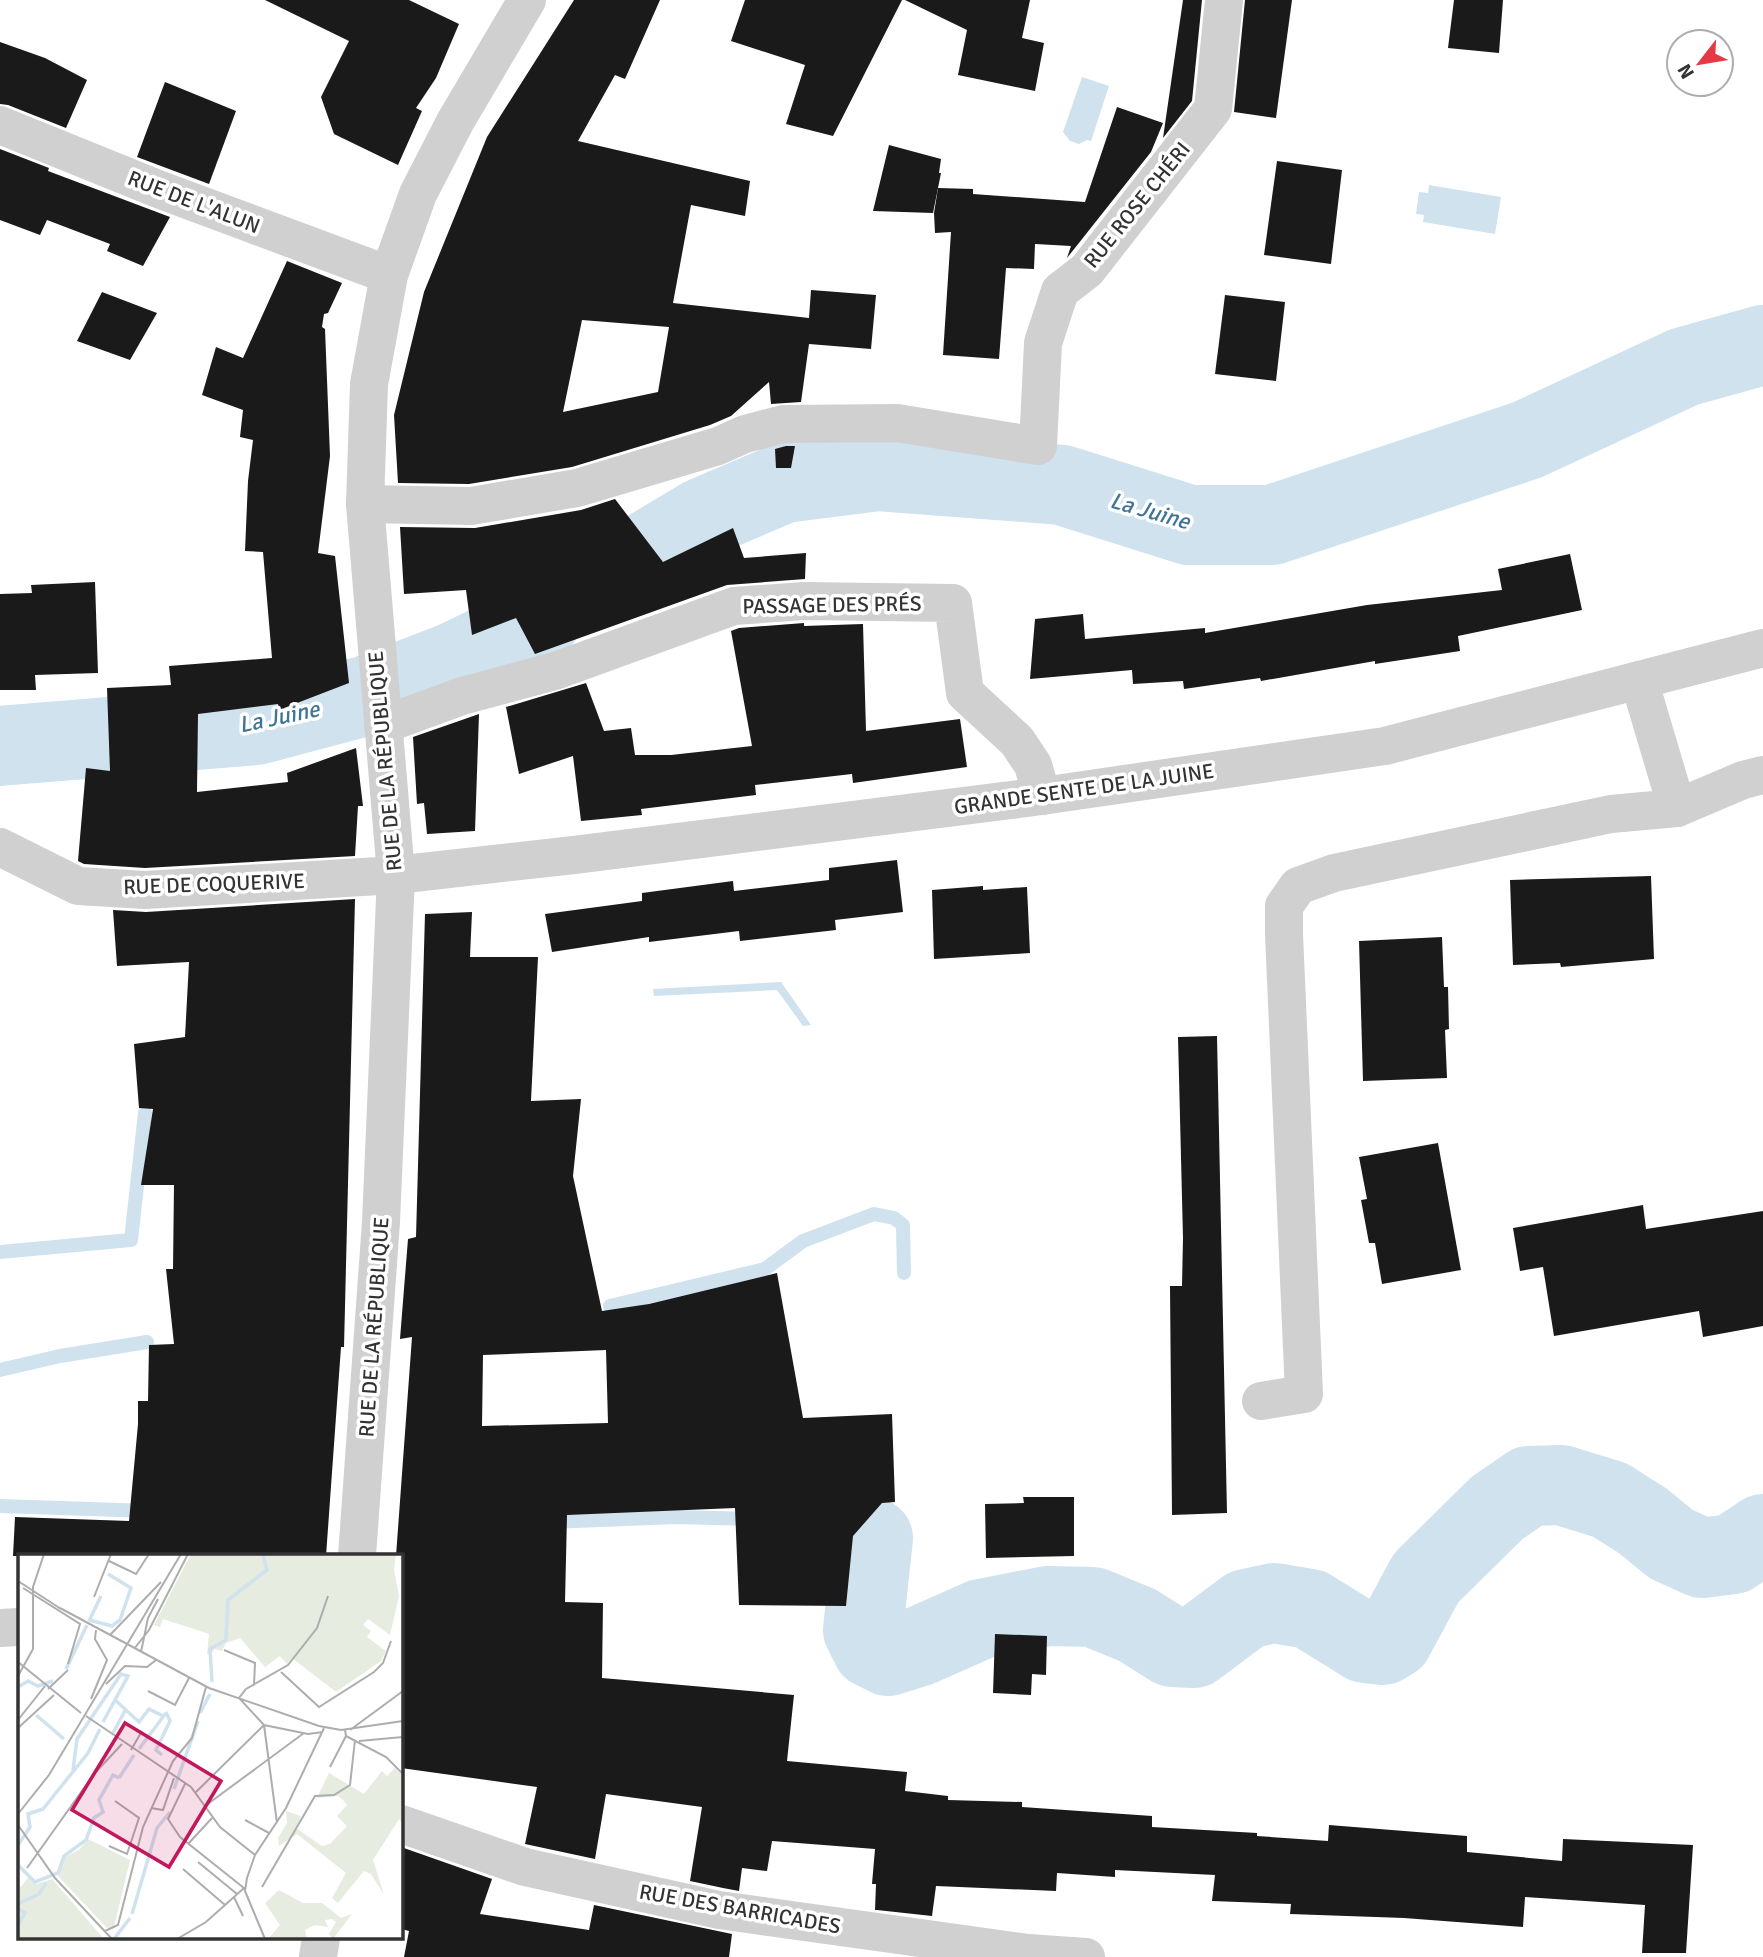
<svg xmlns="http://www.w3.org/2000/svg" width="1763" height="1957" viewBox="0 0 1763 1957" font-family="Signika,sans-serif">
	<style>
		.water { fill: #cfe2ee }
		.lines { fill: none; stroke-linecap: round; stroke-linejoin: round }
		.stream { stroke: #cfe2ee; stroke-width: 14 }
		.river { stroke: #cfe2ee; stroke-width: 80 }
		.building { fill: #1a1a1a; fill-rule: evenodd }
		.minor { stroke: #d0d0d0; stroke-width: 38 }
		.tertiary { stroke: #d0d0d0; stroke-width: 38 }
		.labels { text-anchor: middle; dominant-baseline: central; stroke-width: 7; stroke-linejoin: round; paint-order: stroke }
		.street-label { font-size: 21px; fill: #333; stroke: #fff }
		.water-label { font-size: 23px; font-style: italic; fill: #3f7597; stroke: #fff }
		.inset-river { fill: none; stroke: #cfe2ee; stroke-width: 3.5 }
		.inset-road { fill: none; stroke: #adadad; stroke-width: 2 }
		.view { fill: #c2185b; fill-opacity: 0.15; stroke: #c2185b; stroke-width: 3.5 }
		.inset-edge { fill: none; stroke: #333; stroke-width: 3.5 }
	</style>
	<rect width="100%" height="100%" fill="#fff"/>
	<g class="water">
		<polygon points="1082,77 1109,86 1091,141 1087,140 1079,144 1070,141 1063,132"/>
		<polygon points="1429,185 1501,197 1495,234 1423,222 1424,215 1416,214 1419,192 1428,193"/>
		<polygon points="781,982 811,1025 803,1026 777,990 654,996 653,989"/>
	</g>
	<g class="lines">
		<g class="stream">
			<polyline points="0,1252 131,1240 145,1113"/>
			<polyline points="610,1306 765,1269 803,1241 874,1214 894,1218 903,1225 904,1273"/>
			<polyline points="0,1370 60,1356 147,1342"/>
			<polyline points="0,1506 149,1511"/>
			<polyline points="550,1522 676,1517 754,1519"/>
			<polyline points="844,1522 850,1522 873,1538"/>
		</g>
		<g class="river">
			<polyline points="613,571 704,517 784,483 878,471 1062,485 1189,525 1272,525 1527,440 1684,367 1763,345"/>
			<polyline points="0,746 256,725 365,696 454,662 541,620"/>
			<polyline points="873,1538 863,1630 872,1648 888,1656 920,1646 981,1619 1048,1606 1093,1607 1137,1625 1172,1647 1194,1648 1246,1609 1274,1603 1310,1609 1365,1643 1383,1645 1393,1639 1426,1578 1497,1508 1529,1486 1561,1485 1610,1500 1643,1521 1671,1544 1702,1558 1733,1554 1763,1534"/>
		</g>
	</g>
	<g class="building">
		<polygon points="265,0 409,0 459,24 436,78 416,108 422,111 398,165 334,134 321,97 349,41"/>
		<path d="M574 0H660L625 79 615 75 578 141 750 181 745 216 691 205 673 303 809 318 811 290 876 295 871 349 809 344 801 402 771 404 769 382 731 416 710 425 572 467 469 484 398 483 394 415 424 292 487 137ZM582 320 669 327 658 392 563 412Z"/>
		<polygon points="745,0 902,0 833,136 786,124 805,65 731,41"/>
		<polygon points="905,0 1030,0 1022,38 1044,43 1035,91 958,75 967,30"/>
		<polygon points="1183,0 1202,0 1192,101 1163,138"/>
		<polygon points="1245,0 1292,0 1276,118 1234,112"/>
		<polygon points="1454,0 1503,0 1499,53 1448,48"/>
		<polygon points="0,42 45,58 87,80 66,128 8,105 0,104"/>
		<polygon points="165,82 236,111 209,184 137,157"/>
		<polygon points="1117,107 1163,123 1151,152 1067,258 1071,246 1035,244 1034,269 1006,268 999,359 943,355 951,232 935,233 934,213 938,188 973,189 973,194 1085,202"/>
		<polygon points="889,145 941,159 939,173 941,173 933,213 873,211"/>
		<polygon points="0,149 49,168 48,171 170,217 143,266 107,251 110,244 47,220 40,235 0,220"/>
		<polygon points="1277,161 1342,170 1331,264 1264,255"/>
		<polygon points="287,261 342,283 328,313 324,314 322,327 325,329 330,456 318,553 335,556 349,683 279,710 278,704 198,714 197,792 288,782 287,773 356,748 363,806 358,806 355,856 145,868 84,864 78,861 86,768 110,771 107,688 171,685 169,666 272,658 263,552 245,551 248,481 253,440 240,437 243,410 202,395 216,347 243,358"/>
		<polygon points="102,292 157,313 130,360 77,341"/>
		<polygon points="1225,295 1285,302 1276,381 1215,374"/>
		<polygon points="786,446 795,446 791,468 776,468 775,449"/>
		<polygon points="615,499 663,562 733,528 744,558 806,553 805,579 727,585 535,654 516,618 472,635 466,590 404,594 400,527 475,528 581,510"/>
		<polygon points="1570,554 1582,610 1458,636 1460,651 1375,664 1375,661 1261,681 1260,678 1184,689 1183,681 1133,684 1132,670 1030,679 1035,619 1083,614 1085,639 1205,628 1205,633 1367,605 1502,590 1498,569"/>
		<polygon points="95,582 98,673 35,675 36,690 0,690 0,594 32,593 31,585"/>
		<polygon points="804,623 804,626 863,624 866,731 960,719 967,767 853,783 852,774 755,785 756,795 641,809 642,815 581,821 573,756 519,774 506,707 586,683 604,731 631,728 635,755 671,755 752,746 731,631 739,628"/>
		<polygon points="479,714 475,831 427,834 424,803 417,804 413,737"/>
		<polygon points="897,860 903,912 835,920 836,930 740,941 739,931 649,942 649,937 552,952 545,914 642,901 642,893 733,881 734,891 829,880 829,868"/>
		<polygon points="1651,876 1654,959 1561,967 1560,963 1513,965 1510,880"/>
		<polygon points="983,886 983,890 1027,887 1030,953 934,959 932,890"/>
		<polygon points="355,899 344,1347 341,1347 326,1556 13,1556 15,1517 129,1521 138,1424 138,1401 148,1401 149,1345 174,1344 166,1269 173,1269 174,1185 141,1185 153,1109 139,1108 134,1044 185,1037 189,962 117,966 113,910 146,912"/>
		<path d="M472 912 470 957H538L531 1101 581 1099 573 1176 602 1311 649 1304 777 1273 803 1418 892 1414 895 1502 882 1503 853 1536 846 1606 739 1605 735 1508 567 1515 565 1602 603 1603 602 1678 794 1695 787 1761 907 1772 905 1791 948 1796V1800L1022 1802V1807L1152 1816V1827L1257 1833V1836L1328 1841 1329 1825 1467 1836V1852L1562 1861 1563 1839 1693 1845 1686 1953H1642L1645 1905 1525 1897 1523 1927 1404 1918 1290 1914 1291 1904 1212 1901 1215 1875 1115 1870V1877L1057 1873 1056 1891 936 1886 932 1916 877 1910H875L876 1884H872L875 1849 772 1841 767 1871 742 1868 739 1891 723 1888 690 1881 702 1807 606 1794 595 1859 525 1844 537 1787 401 1768V1556H396L412 1337 400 1339 408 1239 416 1237 425 914ZM606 1350 608 1423 482 1426 483 1355Z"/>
		<polygon points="1442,937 1444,987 1448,987 1449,1029 1445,1030 1447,1078 1363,1081 1359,941"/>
		<polygon points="1217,1036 1227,1513 1172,1515 1170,1286 1182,1286 1183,1238 1178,1037"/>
		<polygon points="1438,1143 1461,1270 1382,1284 1375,1243 1369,1243 1361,1200 1367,1199 1359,1157"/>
		<polygon points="1643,1205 1646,1229 1763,1211 1763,1326 1703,1337 1699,1311 1554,1336 1543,1267 1520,1271 1513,1228"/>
		<polygon points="1023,1497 1074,1497 1074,1556 986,1558 985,1504 1024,1503"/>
		<polygon points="995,1634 1047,1636 1046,1675 1032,1674 1031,1695 993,1693"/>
		<polygon points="401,1847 492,1879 480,1914 589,1930 594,1905 732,1934 729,1957 404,1957 409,1931 401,1929"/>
	</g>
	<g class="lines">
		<g class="minor">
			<polyline points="0,125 158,189 389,275"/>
			<polyline points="365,504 471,506 577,488 718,446 745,434 783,424 897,423 1038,446 1043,343 1060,291 1087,270 1213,109 1224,0"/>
			<polyline points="1639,680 1677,808"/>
			<polyline points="383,725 462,696 555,671 734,606 804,601 953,603 965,693 1017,741 1033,765 1042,796"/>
			<polyline points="0,847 78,886 145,890 396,875 574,855 1042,796 1385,746 1763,648"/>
			<polyline points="1261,1401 1304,1394 1284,934 1284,906 1298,886 1334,873 1611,814 1677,808 1743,780 1763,775"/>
			<polyline points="0,1628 19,1627"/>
			<polyline points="401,1824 525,1867 719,1910 1028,1953 1086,1957"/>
		</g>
		<g class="tertiary">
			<polyline points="357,1556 381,1222 396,875 365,504 369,384 389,275 418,194 455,122 527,0"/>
			<polyline points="318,1957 321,1938"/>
		</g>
	</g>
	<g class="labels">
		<g class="street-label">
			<text transform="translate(194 202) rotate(21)">RUE DE L'ALUN</text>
			<text transform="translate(1137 205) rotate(-51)">RUE ROSE CHÉRI</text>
			<text transform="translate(832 605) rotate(-1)">PASSAGE DES PRÉS</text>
			<text transform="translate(385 761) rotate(-95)">RUE DE LA RÉPUBLIQUE</text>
			<text transform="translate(1084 789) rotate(-8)">GRANDE SENTE DE LA JUINE</text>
			<text transform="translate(214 884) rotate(-2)">RUE DE COQUERIVE</text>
			<text transform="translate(374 1327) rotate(-86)">RUE DE LA RÉPUBLIQUE</text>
			<text transform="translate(740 1909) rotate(10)">RUE DES BARRICADES</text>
		</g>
		<g class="water-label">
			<text transform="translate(1150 511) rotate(16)">La Juine</text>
			<text transform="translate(279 717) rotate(-12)">La Juine</text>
		</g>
	</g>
	<g transform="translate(18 1554)">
		<rect width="385" height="385" fill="#fff"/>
		<path d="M173 0H378L376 16 381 42 372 81 350 65 345 71 353 77 349 83 368 97 363 107 318 138 274 104 269 110 262 102 247 113 222 84 208 89 204 97 196 95 193 101 189 100 191 80 145 65 142 73 136 71ZM377 214 385 222V269L381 265 355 306 366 341 353 320 346 317 320 349 314 344 328 319 279 280 261 292 260 284 269 269 268 257 283 262 278 274 304 292 312 290 329 272 319 262 329 251 325 246 320 242 299 244 311 219 346 240 364 217 369 222ZM70 285 112 306 96 373 89 374 40 322 46 304 62 295ZM11 322 18 330 34 325 86 385H0V330L3 333ZM261 336 285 349H304L323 364 334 360 315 385 311 380 318 368 314 365 307 366 310 373 297 371 287 376 289 385H250L262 371 247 349Z" fill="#e6ecdf"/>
		<path class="inset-river" d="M71 66 94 72 102 66 113 34 90 20M71 67 83 42M48 115 69 71M194 128 192 95 208 86 210 46 249 16 245 0M0 133 10 127 20 132 35 127M182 159 192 140M18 161 46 185M85 168 97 146M95 179 108 155M121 195 148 159M144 201 138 196 152 167 148 158M55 216 59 185 103 120 110 122 97 146 121 168 131 155 145 162M101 224 116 201M156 235 180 167M0 291 12 273 10 260 25 255 70 199 82 175M0 311 17 328 40 319 46 302 68 286 76 264 85 258 81 246 95 221 101 224M0 350 21 340 28 329M0 355 7 359 0 371M114 360 139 274 152 258M96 385 112 364"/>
		<path class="inset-road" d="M91 7 118 20 131 0M0 27 43 55M5 34 62 70 50 110M76 43 93 0M42 54 191 134 301 172 323 176 385 167M92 81 143 28M116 95 131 76 170 0M206 96 237 109 236 131M123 98 130 64 140 45M0 108 63 159M263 118 301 153 356 118 365 109 373 87M0 122 15 95V33L26 0M88 130 107 112 129 113 138 106M30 135 50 116M130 137 157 151 171 124M73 145 89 106 77 85 78 76M68 162 173 233 202 273 237 301M0 166 27 132M246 171 259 269M0 174 36 141M327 176 328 182 368 203 385 220M332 176 385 137M305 178 290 180 246 171 221 144 228 135 270 111 299 74 310 42M341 187 385 183M113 196 124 177M312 213 328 182M178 238 246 171M187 252 286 179M133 254 145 256 156 224M0 260 31 221 163 0M227 266 251 279M0 271 37 324 94 385M170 290 194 264M91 292 109 300 121 264 97 247M180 308 219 340M9 314 76 220 104 190M165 315 207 351M244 333 297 242 316 241 332 231 337 186M216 343 225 362M87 377 100 371 125 273 155 207 174 184 188 133M159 385 188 368 226 334 162 283 150 265 167 230M247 385 227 337 229 324 237 301 268 254 306 174"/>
		<path class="view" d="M107 169 203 227 151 313 54 256Z"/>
		<rect width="385" height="385" class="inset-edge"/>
	</g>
	<g transform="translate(1700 63) rotate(239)"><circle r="33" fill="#ffffff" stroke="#adadad" stroke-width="2"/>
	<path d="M0-5L12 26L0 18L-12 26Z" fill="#e63946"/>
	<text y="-10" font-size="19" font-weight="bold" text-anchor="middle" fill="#333333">N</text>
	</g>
</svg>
